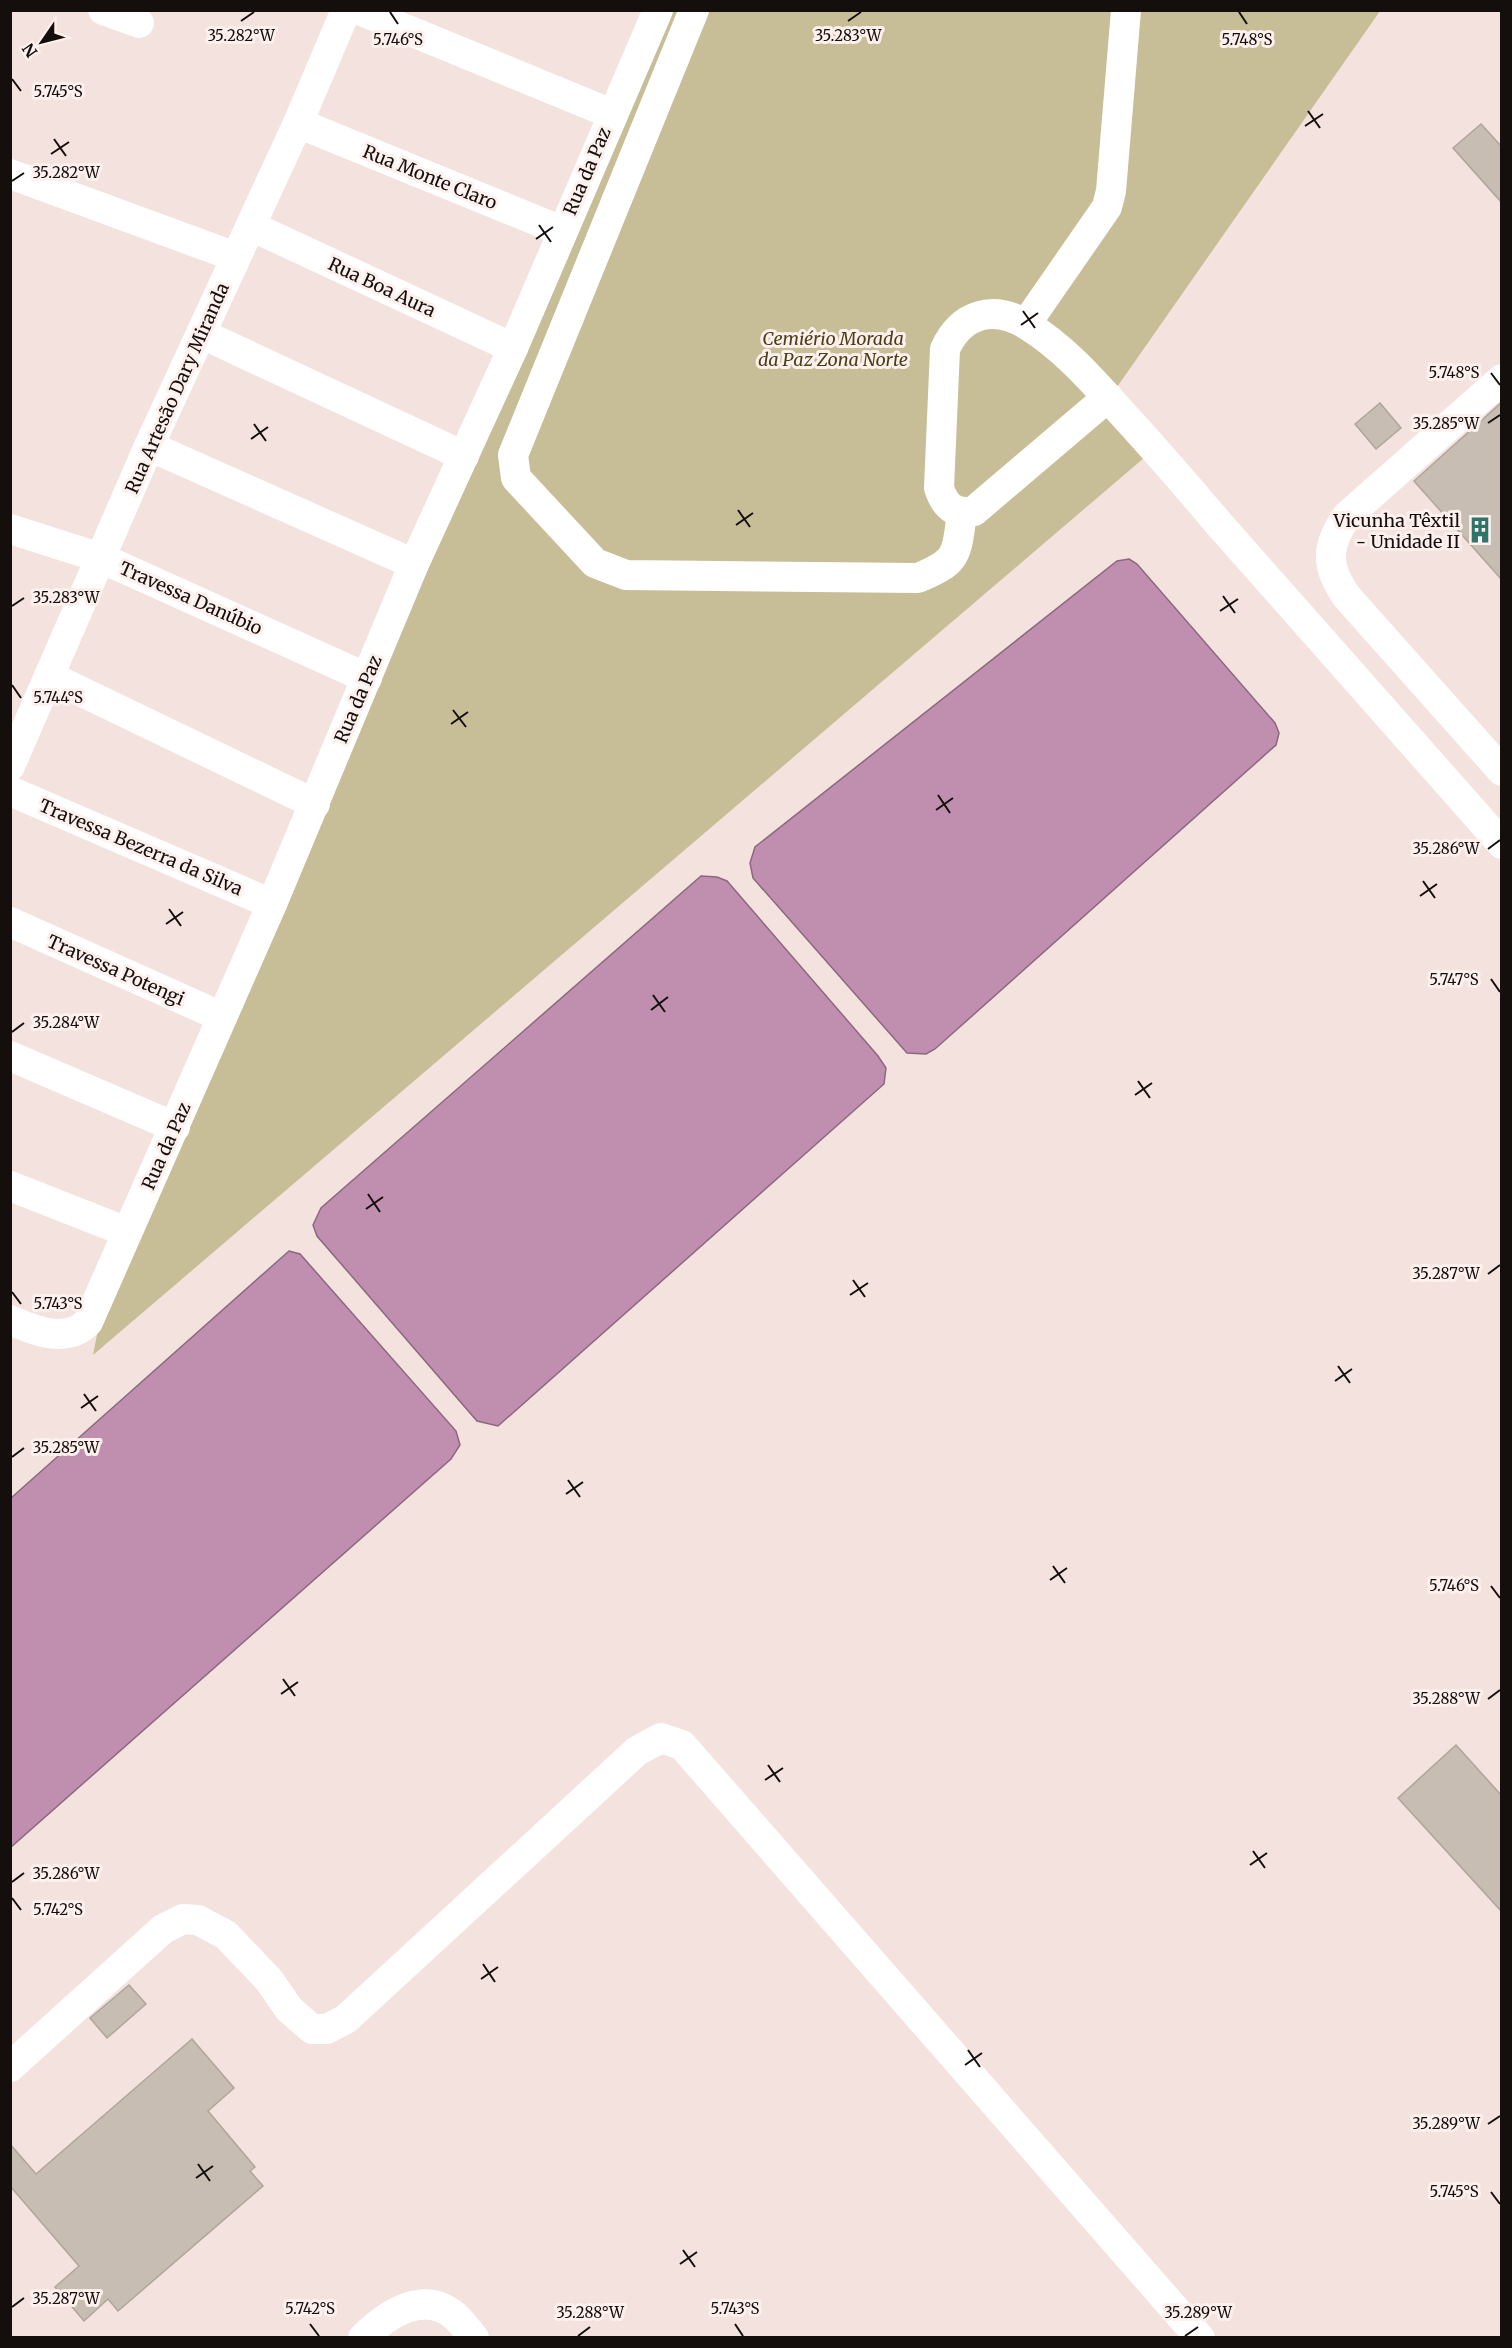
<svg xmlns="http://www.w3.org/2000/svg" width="1512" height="2348" viewBox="0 0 1512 2348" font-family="Merriweather,serif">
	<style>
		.green { fill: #c7be97 }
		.water { fill: #c08fb0; stroke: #8c687f; stroke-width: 1.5 }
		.building { fill: #c8bdb2; stroke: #b0a59a; stroke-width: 1.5 }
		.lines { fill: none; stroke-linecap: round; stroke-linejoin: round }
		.minor { stroke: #fff; stroke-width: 30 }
		.ticks { fill: none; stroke: #140e0d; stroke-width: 2 }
		.labels { text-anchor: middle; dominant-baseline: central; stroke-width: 6; stroke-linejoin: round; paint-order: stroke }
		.street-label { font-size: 18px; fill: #140e0d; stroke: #fef0ec }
		.park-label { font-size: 18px; font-style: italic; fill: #493f15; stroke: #fef0ec }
		.poi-label { font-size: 18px; fill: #140e0d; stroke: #fef0ec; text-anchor: end }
		.ticks-label { font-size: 15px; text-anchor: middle; fill: #140e0d; stroke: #fef0ec; stroke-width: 6; stroke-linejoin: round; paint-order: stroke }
	</style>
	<rect width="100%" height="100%" fill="#f3e2dd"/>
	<polygon class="green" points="668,11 1380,11 1117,387 1165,440 93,1355 98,1330"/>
	<g class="water">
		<polygon points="1129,559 1137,564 1275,723 1279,733 1276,745 935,1049 926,1054 907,1053 753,878 750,863 755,847 1117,561"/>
		<polygon points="701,876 717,877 727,881 878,1056 886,1068 884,1084 498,1426 477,1421 317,1236 313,1225 321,1208"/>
		<polygon points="289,1251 300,1254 456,1431 460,1445 451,1459 11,1847 11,1498"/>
	</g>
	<g class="building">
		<polygon points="1481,124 1502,147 1502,203 1453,148"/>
		<polygon points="1502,402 1502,580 1414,481"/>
		<polygon points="1380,403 1401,428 1376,449 1355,424"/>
		<polygon points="1456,1745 1502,1796 1502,1912 1398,1798"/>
		<polygon points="129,1985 146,2004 107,2038 90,2018"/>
		<polygon points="192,2039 234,2088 208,2111 255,2167 250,2171 263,2186 118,2311 108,2299 84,2321 55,2287 79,2266 10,2186 10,2144 36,2174"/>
	</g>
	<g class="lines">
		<g class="minor">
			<polyline points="103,10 139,23"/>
			<polyline points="359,10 612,114"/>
			<path d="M694 10 513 455 516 478 595 563 626 575 918 578C959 561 956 555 962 513"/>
			<polyline points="298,123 562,231"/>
			<polyline points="10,174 236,257"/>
			<polyline points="251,226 513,348"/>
			<polyline points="1026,324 1107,207 1111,191 1126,10"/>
			<polyline points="202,334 464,456"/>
			<path d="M1502 379 1347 516C1326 546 1325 566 1347 597L1502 771"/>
			<path d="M1108 397 974 511C954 515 945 506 939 488L945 349C961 314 993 304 1027 325 1063 347 1092 380 1120 411 1154 448 1187 486 1219 524 1313 631 1407 738 1502 844"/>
			<polyline points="149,446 414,564"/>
			<polyline points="10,529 101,558 367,678"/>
			<polyline points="49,676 315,804"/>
			<polyline points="10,766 149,446 298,123 346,10"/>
			<polyline points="10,791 272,904"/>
			<polyline points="10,922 222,1017"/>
			<polyline points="10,1056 175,1127"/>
			<polyline points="10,1186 127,1232"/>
			<path d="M10 1320C35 1331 67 1344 88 1322L272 904 414 564 513 348 658 10"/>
			<polyline points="10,2067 163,1929 183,1919 198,1920 226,1935 269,1980 289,2009 312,2029 327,2029 346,2019 637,1751 661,1738 682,1745 1200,2338"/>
			<path d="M363 2338C387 2314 424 2289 455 2316 462 2322 468 2331 474 2338"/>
		</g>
	</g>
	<path class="ticks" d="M390 12 398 24M1239 12 1247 24M241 21 254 12M848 21 861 12M12 79 21 91M1308 111 1320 128M1305 126 1323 114M54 139 66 156M51 154 69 142M12 181 24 173M539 225 551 242M536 239 553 227M1023 311 1035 328M1021 325 1038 313M1491 373 1500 385M1488 423 1500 415M254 424 266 441M251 439 268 427M738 510 750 527M736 525 753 513M1223 596 1235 613M12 606 24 598M1220 611 1238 599M12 685 21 698M453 710 466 727M451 724 468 712M938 795 950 813M936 810 953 798M1488 849 1500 840M1423 881 1435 898M1420 896 1437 884M169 909 181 926M166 924 183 912M1491 979 1500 992M653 995 665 1012M651 1010 668 997M12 1032 24 1023M1138 1081 1150 1098M1135 1095 1152 1083M368 1194 380 1212M366 1209 383 1197M1488 1274 1500 1265M853 1280 865 1297M12 1292 21 1304M850 1295 868 1283M1338 1366 1350 1383M1335 1381 1352 1369M84 1394 96 1411M81 1408 98 1396M12 1457 24 1448M568 1480 580 1497M566 1494 583 1482M1053 1566 1065 1583M1050 1580 1067 1568M1491 1586 1500 1598M283 1679 295 1696M281 1694 298 1682M1488 1699 1500 1690M768 1765 780 1782M765 1780 783 1768M1253 1851 1265 1868M1250 1865 1267 1853M12 1882 24 1873M12 1898 21 1910M483 1964 495 1982M481 1979 498 1967M968 2050 980 2067M965 2065 982 2053M1488 2124 1500 2116M198 2164 210 2181M196 2178 213 2166M1491 2192 1500 2204M683 2250 695 2267M680 2264 697 2252M12 2307 24 2298M310 2324 319 2336M735 2324 743 2336M578 2336 590 2327M1185 2336 1198 2327"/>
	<defs>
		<g id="building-bare" transform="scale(2.07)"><path d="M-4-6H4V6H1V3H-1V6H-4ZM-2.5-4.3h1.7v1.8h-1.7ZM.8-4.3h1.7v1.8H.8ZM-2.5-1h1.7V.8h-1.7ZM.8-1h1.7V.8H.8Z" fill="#2d746b" stroke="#fef0ec" stroke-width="2.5" paint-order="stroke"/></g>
	</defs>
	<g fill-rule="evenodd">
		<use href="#building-bare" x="1480" y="530"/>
	</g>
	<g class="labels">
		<g class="street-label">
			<text transform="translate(587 171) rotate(-67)">Rua da Paz</text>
			<text transform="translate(430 177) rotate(22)">Rua Monte Claro</text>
			<text transform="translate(382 287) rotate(25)">Rua Boa Aura</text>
			<text transform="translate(177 388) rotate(-66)">Rua Artesão Dary Miranda</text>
			<text transform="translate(191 598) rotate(24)">Travessa Danúbio</text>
			<text transform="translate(358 699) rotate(-67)">Rua da Paz</text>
			<text transform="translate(141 847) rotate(23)">Travessa Bezerra da Silva</text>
			<text transform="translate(116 970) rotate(24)">Travessa Potengi</text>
			<text transform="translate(166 1146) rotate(-66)">Rua da Paz</text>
		</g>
		<g class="park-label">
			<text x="833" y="338">Cemiério Morada<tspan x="833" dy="21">da Paz Zona Norte</tspan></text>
		</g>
		<g class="poi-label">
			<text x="1460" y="520">Vicunha Têxtil<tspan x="1460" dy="21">- Unidade II</tspan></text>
		</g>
	</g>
	<g class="ticks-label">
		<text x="241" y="41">35.282°W</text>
		<text x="848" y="41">35.283°W</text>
		<text x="398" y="45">5.746°S</text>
		<text x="1247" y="45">5.748°S</text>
		<text x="58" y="97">5.745°S</text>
		<text x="66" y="178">35.282°W</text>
		<text x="1454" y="378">5.748°S</text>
		<text x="1446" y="429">35.285°W</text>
		<text x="66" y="603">35.283°W</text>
		<text x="58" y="703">5.744°S</text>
		<text x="1446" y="854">35.286°W</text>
		<text x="1454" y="985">5.747°S</text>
		<text x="66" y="1028">35.284°W</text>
		<text x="1446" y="1279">35.287°W</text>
		<text x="58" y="1309">5.743°S</text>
		<text x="66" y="1453">35.285°W</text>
		<text x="1454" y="1591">5.746°S</text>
		<text x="1446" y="1704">35.288°W</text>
		<text x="66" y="1879">35.286°W</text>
		<text x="58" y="1915">5.742°S</text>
		<text x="1446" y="2129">35.289°W</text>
		<text x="1454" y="2197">5.745°S</text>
		<text x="66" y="2304">35.287°W</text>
		<text x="310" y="2314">5.742°S</text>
		<text x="735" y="2314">5.743°S</text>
		<text x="590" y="2318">35.288°W</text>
		<text x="1198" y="2318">35.289°W</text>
	</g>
	<rect width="1512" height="2348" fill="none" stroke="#140e0d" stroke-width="24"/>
	<g transform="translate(42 42) rotate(235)" stroke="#fef0ec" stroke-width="4.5" paint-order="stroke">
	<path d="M0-4.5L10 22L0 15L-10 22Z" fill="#140e0d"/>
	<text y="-9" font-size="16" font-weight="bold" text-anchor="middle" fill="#140e0d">N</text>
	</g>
</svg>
